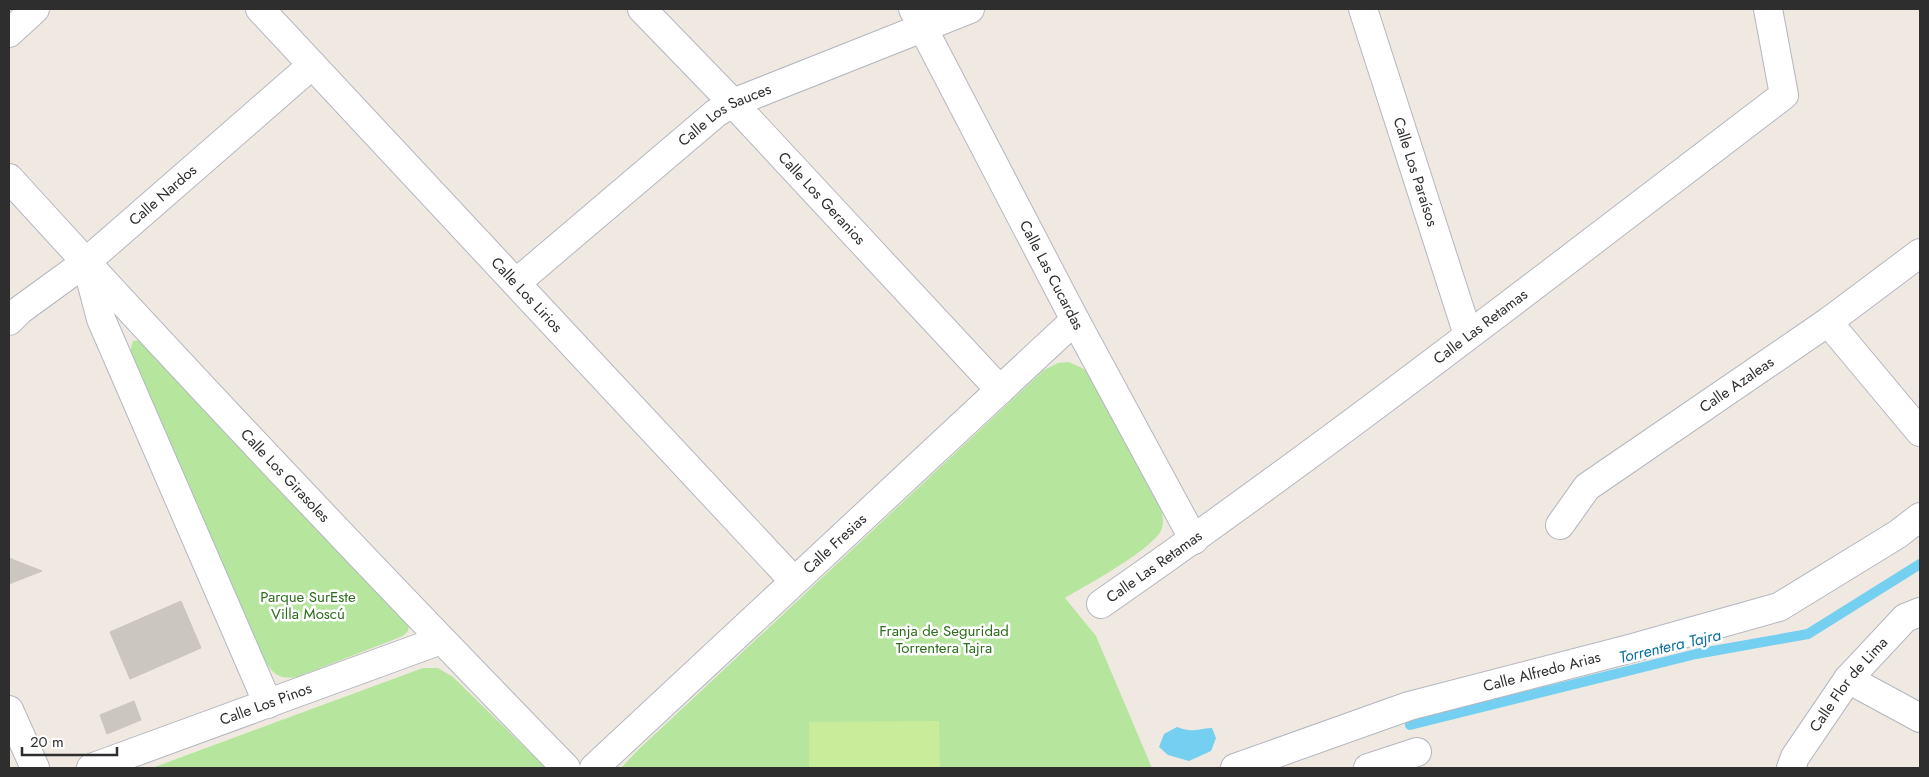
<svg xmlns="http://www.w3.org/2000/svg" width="1929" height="777" viewBox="0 0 1929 777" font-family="Jost,sans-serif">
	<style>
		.green { fill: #b6e59e }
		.pitch { fill: #c9ec9a }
		.water { fill: #75cff0 }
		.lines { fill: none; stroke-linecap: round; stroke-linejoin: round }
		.stream { stroke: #75cff0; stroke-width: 10 }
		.building { fill: #cbc7bf; stroke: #cbc5ba }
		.minor-casing { stroke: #b4b7c1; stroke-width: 30 }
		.tertiary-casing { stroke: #b4b7c1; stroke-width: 30 }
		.minor { stroke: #fff; stroke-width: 28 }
		.tertiary { stroke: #fff; stroke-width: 28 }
		.labels { text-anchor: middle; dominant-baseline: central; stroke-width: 5; stroke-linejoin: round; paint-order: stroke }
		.street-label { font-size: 15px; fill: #2e2e2e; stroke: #fff }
		.park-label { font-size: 15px; fill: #2c6e1b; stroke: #fff }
		.water-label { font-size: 16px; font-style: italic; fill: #0d6fa3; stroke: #fff }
	</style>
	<rect width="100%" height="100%" fill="#efe9e1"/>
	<g class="green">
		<path d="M141 340 409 625 408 631 403 636 297 677C275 680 271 671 261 654L130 351 133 341Z"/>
		<path d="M1069 362 1082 368 1095 376 1158 497C1160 506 1165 518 1162 528 1156 548 1085 586 1065 598L1096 636 1152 768H621L638 750 1044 370 1058 363Z"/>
		<polygon points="423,668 438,668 453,677 546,768 152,768"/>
	</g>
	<polygon class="pitch" points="939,721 940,768 809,768 809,722"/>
	<path class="water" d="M1177 727C1192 733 1197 729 1212 728L1216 738 1211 751 1189 761 1168 755 1159 747 1164 734Z"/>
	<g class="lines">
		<polyline class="stream" points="1410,725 1696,654 1808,634 1920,564"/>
	</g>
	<g class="building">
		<polygon points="9,558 42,571 9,584"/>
		<polygon points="181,601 201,648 130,679 110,632"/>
		<polygon points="134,701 141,720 107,734 100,715"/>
	</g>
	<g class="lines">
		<g class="minor-casing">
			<g id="minor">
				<path id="s1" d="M260 9 794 581"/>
				<path id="s2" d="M642 9 733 103 1000 390"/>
				<path id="s3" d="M913 9 1075 320 1194 540"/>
				<path id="s4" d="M1363 9 1468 335"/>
				<polyline points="9,33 35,9"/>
				<polyline points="86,262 101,319 268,704"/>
				<path id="s5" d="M516 283 716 113 733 103 970 9"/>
				<path id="s6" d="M9 321 20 310 86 262 312 65"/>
				<polyline points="1828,322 1920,432"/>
				<path id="s7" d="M1560 525 1587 487 1828 322 1920 253"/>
				<path id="s8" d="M1101 604C1334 442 1558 267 1784 95L1768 9"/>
				<polyline points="1848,679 1920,718"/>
				<polyline points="9,710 35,768"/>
				<path id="s9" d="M91 768 441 640"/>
				<path id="s10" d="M594 768 1075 320"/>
				<path id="s11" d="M1235 768 1409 706 1629 649 1779 607 1898 534 1920 517"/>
				<polyline points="1368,768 1417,752"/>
				<path id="s12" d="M1791 768 1795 757 1848 679 1905 618 1920 612"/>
			</g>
		</g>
		<g class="tertiary-casing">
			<g id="tertiary">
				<path id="s13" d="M9 178C191 378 377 574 566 768"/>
			</g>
		</g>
		<use href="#minor" class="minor"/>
		<use href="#tertiary" class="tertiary"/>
	</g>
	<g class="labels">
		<g class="street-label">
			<text stroke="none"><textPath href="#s5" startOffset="269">Calle Los Sauces</textPath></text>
			<text stroke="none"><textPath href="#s4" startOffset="171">Calle Los Paraísos</textPath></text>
			<text stroke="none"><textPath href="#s6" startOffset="199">Calle Nardos</textPath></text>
			<text stroke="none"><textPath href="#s2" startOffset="261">Calle Los Geranios</textPath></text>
			<text stroke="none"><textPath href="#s3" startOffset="300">Calle Las Cucardas</textPath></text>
			<text stroke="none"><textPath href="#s1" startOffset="391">Calle Los Lirios</textPath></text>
			<text stroke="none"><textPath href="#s8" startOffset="470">Calle Las Retamas</textPath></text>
			<text stroke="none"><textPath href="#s7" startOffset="228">Calle Azaleas</textPath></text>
			<text stroke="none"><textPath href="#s13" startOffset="406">Calle Los Girasoles</textPath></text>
			<text stroke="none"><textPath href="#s10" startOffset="329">Calle Fresias</textPath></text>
			<text stroke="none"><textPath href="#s8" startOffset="65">Calle Las Retamas</textPath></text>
			<text stroke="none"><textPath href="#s11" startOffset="322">Calle Alfredo Arias</textPath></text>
			<text stroke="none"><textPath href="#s12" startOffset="102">Calle Flor de Lima</textPath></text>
			<text stroke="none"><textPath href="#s9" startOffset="186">Calle Los Pinos</textPath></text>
		</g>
		<g class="park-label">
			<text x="308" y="597">Parque SurEste<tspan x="308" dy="17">Villa Moscú</tspan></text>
			<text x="944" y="631">Franja de Seguridad<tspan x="944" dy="17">Torrentera Tajra</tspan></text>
		</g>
		<g class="water-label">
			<text transform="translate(1670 646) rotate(-13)">Torrentera Tajra</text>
		</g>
	</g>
	<rect width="1929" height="777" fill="none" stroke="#2e2e2e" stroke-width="20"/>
	<path d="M22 747v8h95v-8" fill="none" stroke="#2e2e2e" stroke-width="2.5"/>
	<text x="30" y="747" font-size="15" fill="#2e2e2e" stroke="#ffffff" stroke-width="4" paint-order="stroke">20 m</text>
</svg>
